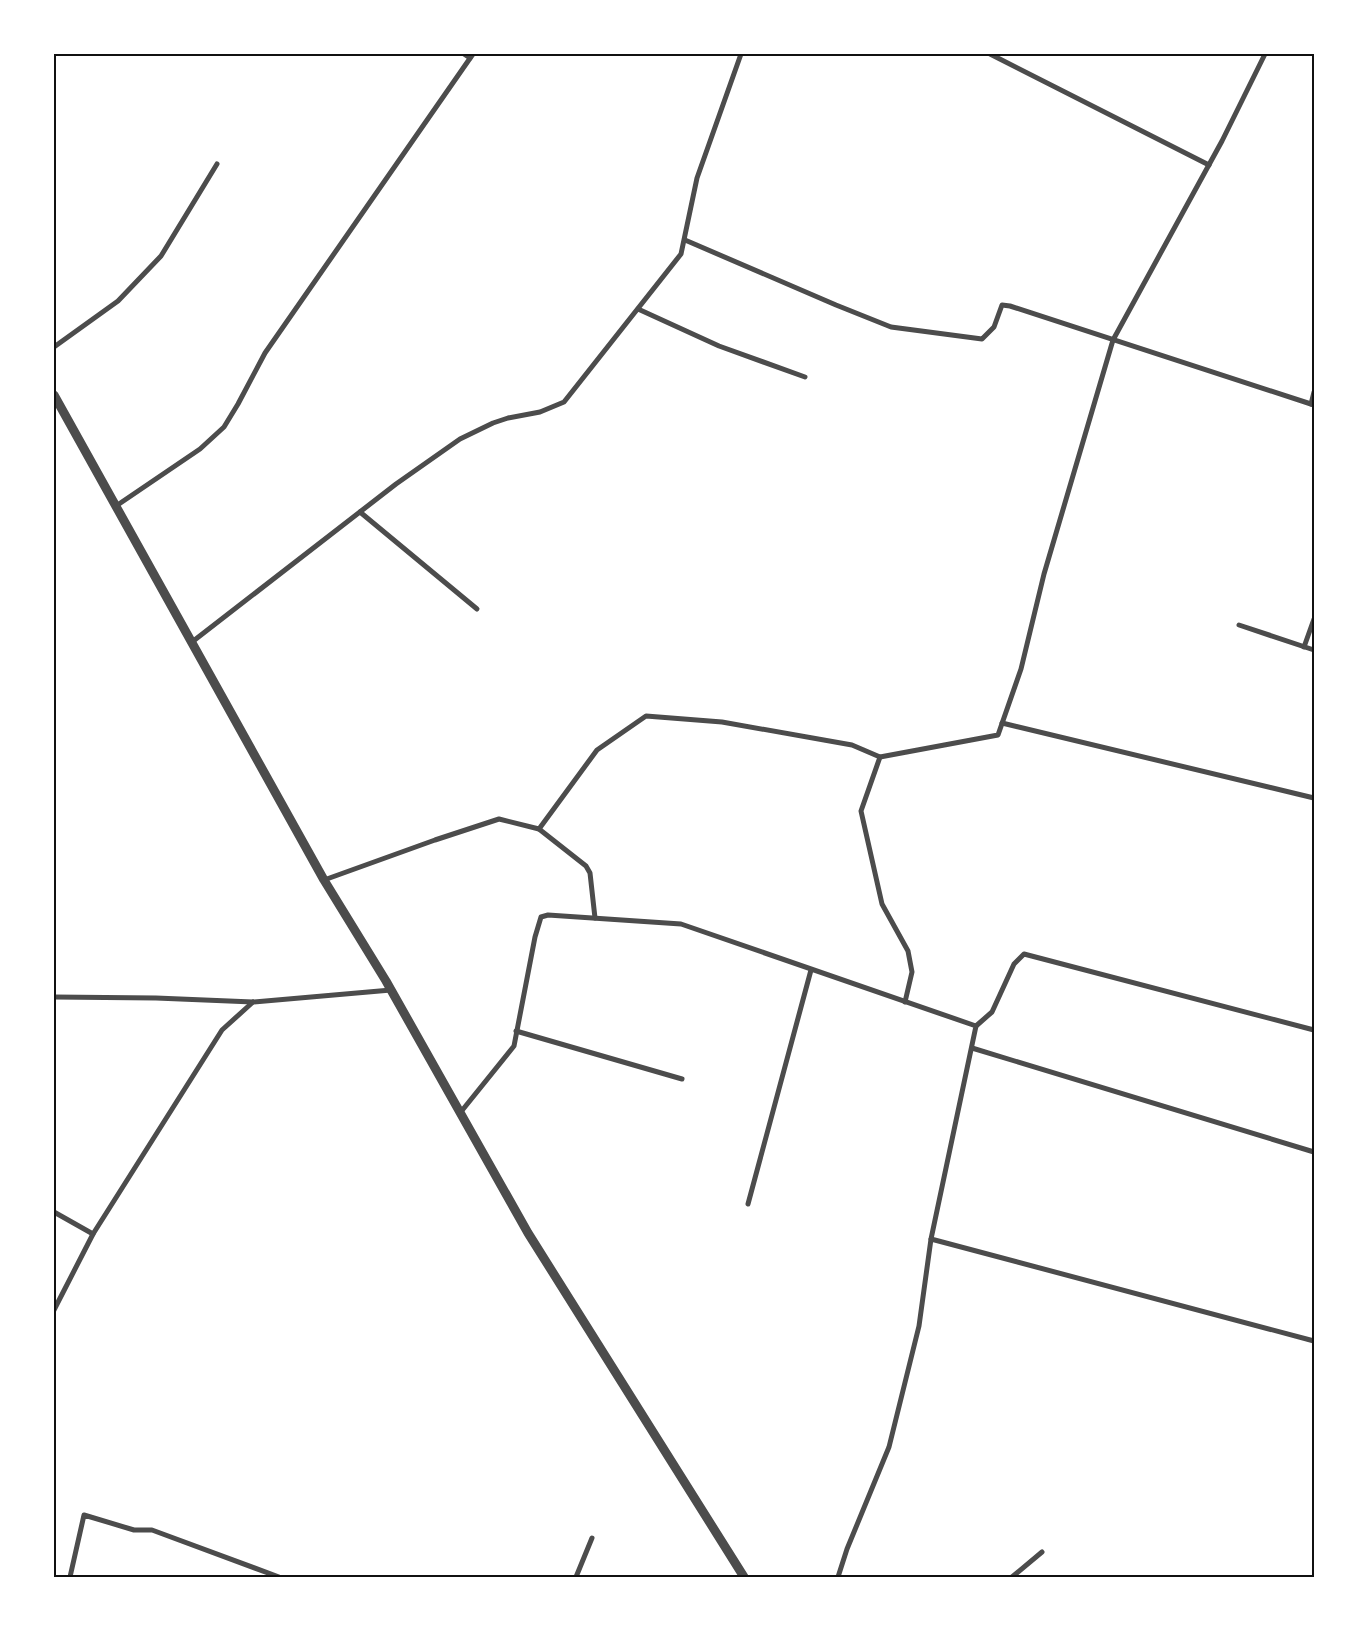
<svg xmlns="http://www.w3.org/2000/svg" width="1368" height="1631" viewBox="0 0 1368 1631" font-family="'Titillium Web',sans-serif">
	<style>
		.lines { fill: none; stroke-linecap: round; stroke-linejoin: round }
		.minor { stroke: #4c4c4c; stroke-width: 5 }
		.tertiary { stroke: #4c4c4c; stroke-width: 9 }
		.neatline { fill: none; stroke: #111; stroke-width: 2 }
	</style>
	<rect width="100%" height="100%" fill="#fff"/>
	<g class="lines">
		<g class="minor">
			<polyline points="464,54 470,58"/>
			<polyline points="990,54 1209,165"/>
			<polyline points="685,240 836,305 891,327 982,339 994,327 1002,305 1010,306 1314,405"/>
			<polyline points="638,309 719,346 805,377"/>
			<polyline points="54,347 118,301 161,256 217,164"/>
			<polyline points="1311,404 1314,392"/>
			<polyline points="116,506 200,449 224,427 238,404 265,353 473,54"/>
			<polyline points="360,512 477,609"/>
			<polyline points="1239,625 1314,650"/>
			<polyline points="192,642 396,484 460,439 493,423 508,418 540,412 564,402 681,254 697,178 741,54"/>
			<polyline points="1304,647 1314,619"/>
			<polyline points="1002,723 1314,798"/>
			<polyline points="880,757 861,811 882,904 908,951 912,972 905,1002"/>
			<polyline points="539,829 586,866 590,873 595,918"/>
			<polyline points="324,880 435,840 499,819 539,829 597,750 646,716 722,722 852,745 880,757 998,735 1021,669 1044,574 1113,340 1222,141 1265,54"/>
			<polyline points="54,997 156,998 253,1002 391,990"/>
			<polyline points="976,1026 992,1012 1014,964 1024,954 1314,1030"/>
			<polyline points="516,1031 682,1079"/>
			<polyline points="972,1048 1314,1152"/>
			<polyline points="460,1113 514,1046 535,937 541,917 548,915 681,924 976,1026 931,1239 1314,1341"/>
			<polyline points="748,1204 811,970"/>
			<polyline points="54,1212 93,1234"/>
			<polyline points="54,1310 93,1234 222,1030 253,1002"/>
			<polyline points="70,1577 84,1515 134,1530 152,1530 279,1577"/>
			<polyline points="576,1577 592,1538"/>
			<polyline points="838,1577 847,1549 889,1447 919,1326 931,1239"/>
			<polyline points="1012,1577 1042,1552"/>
		</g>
		<polyline class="tertiary" points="54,395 324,880 386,981 528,1233 744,1577"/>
	</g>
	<rect width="1368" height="1631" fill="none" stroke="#ffffff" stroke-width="110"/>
	<rect x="55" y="55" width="1258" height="1521" class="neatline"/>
</svg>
